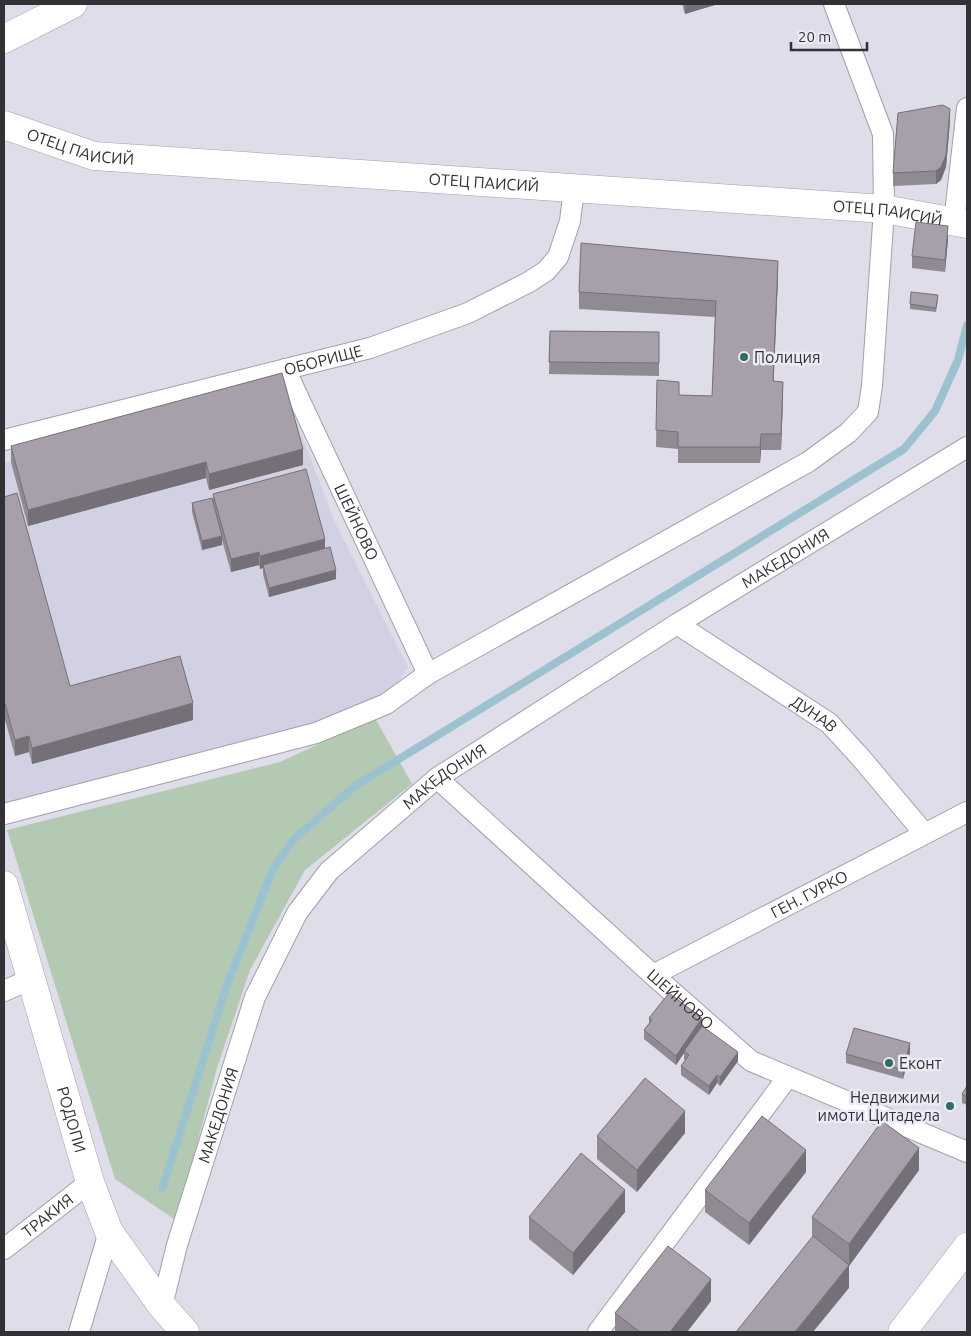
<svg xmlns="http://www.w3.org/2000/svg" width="971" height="1336" viewBox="0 0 971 1336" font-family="Ubuntu,sans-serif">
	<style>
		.built { fill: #d2d1e4 }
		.green { fill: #b3c9b1 }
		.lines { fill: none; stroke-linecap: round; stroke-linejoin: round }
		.stream { stroke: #9cc2cf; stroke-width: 8 }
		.street-casing { stroke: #a0a0ab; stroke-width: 22 }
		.secondary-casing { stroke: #a0a0ab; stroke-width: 29 }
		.street { stroke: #fff; stroke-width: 20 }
		.secondary { stroke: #fff; stroke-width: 28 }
		.wall { fill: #908a92 }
		.shaded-wall { fill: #757077 }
		.building { fill: #a7a0aa; stroke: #757077 }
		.poi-dot { fill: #2c6f60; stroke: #ebeaf6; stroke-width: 2 }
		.labels { text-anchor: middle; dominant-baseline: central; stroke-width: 5; stroke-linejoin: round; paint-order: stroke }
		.street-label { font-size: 16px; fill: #323236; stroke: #ebeaf6 }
		.poi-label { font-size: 16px; fill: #323236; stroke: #ebeaf6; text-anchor: start }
	</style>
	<rect width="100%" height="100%" fill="#dedde9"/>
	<polygon class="built" points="283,386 334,520 408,667 396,685 362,709 4,814 4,463"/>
	<polygon class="green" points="375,718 412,784 305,870 250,970 217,1068 177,1221 115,1179 7,830 280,762"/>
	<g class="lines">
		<polyline class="stream" points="162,1189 227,985 272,871 293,840 355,786 904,449 935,411 958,360 967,325"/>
		<g class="street-casing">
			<g id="street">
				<polyline points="954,222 967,108"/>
				<path id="s1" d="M285 369 428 674"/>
				<path id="s2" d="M4 440 370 348 468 313 529 282 546 271 558 257 570 221 574 189"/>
				<path id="s3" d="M677 624 829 723 861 758 924 833"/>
				<path id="s4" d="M437 778 653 975 751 1061 967 1152"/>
				<polyline points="4,814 316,733 386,704 428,674 808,462 848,433 868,412 872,386 884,209 883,134 834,4"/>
				<path id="s5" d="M653 975 967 812"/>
				<polyline points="4,991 31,979"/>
				<path id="s6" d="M4 1249 90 1182"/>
				<path id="s7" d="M162 1306 177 1245 255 997 297 913 329 871 437 778 677 624 967 447"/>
				<polyline points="79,1332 109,1232"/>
				<polyline points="598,1332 787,1078"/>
			</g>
		</g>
		<g class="secondary-casing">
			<g id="secondary">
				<polyline points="4,39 73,4"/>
				<path id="s8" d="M4 125 94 156 884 209 967 224"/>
				<path id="s9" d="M4 885 90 1182 109 1232 162 1306 185 1332"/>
				<polyline points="902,1332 967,1247"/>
			</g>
		</g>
		<use href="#street" class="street"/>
		<use href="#secondary" class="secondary"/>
	</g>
	<g class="wall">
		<polygon points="682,4 718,4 685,14"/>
		<polygon points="950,121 946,167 941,180 936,184 893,186 893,173"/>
		<polygon points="948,239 945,272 912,268 912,256"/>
		<polygon points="778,277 773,381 783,398 781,450 761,450 760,463 678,463 678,449 656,447 657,380 679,395 712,396 715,317 579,309 579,292"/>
		<polygon points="938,299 936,312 910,309 910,304"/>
		<polygon points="550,331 659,332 659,376 549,374"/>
		<polygon points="11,446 303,465 209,490 206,478 28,526 11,462"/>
		<polygon points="213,494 325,549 336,579 269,597 263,574 263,568 260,569 259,565 231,572 222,540 222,545 202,550 192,512 192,503 213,502"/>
		<polygon points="4,497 70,686 193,720 32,764 29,752 15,756 4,716"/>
		<polygon points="649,1018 702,1026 738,1061 720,1086 717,1083 709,1095 681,1075 681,1066 685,1061 684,1059 684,1053 676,1065 644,1039 644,1030 649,1024"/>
		<polygon points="910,1052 903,1079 846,1063 846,1054"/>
		<polygon points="967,1086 967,1105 962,1103 962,1094"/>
		<polygon points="685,1133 637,1192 597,1159 597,1136"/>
		<polygon points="919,1170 849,1266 849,1288 812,1237 812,1217"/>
		<polygon points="806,1172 749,1245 705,1212 705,1190"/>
		<polygon points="625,1212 573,1275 529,1239 529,1217"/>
		<polygon points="711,1301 687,1332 615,1332 615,1313"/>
	</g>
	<g class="shaded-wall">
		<polygon points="685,4 718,4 685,14"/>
		<polygon points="950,109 950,121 946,167 941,180 936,184 936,171"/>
		<polygon points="948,226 948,239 945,272 945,260"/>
		<polygon points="778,261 778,277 773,397 773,381"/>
		<polygon points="783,382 783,398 781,450 781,434"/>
		<polygon points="761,434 761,450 760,463 760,447"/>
		<polygon points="303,449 303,465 209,490 209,474"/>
		<polygon points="206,462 206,478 28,526 28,510"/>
		<polygon points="222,536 222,545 202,550 202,541"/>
		<polygon points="325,539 325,552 263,565 263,568 260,569 260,556"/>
		<polygon points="259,552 259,565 231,572 231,559"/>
		<polygon points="336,570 336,579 269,597 269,588"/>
		<polygon points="193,703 193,720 32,764 32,748"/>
		<polygon points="29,736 29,752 15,756 15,740"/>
		<polygon points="702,1018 702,1027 684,1051 684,1053 676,1065 676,1056"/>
		<polygon points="910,1043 910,1052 903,1079 903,1070"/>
		<polygon points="738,1052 738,1061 720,1086 720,1077"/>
		<polygon points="717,1075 717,1083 709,1095 709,1086"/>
		<polygon points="685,1111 685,1133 637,1192 637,1170"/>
		<polygon points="919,1148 919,1170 849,1266 849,1244"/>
		<polygon points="806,1150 806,1172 749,1245 749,1223"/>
		<polygon points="625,1190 625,1212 573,1275 573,1253"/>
		<polygon points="849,1265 849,1288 813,1332 795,1332"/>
		<polygon points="711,1279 711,1301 687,1332 670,1332"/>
	</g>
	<g class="building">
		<polygon points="943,105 950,109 946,155 941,167 936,171 893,173 898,113"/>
		<polygon points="916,222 948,226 945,260 912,256"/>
		<polygon points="581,243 778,261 773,381 783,382 781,434 761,434 760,447 678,447 678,432 656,430 657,380 679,382 679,395 712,396 716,301 579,292"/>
		<polygon points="911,292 938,295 936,308 910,304"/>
		<polygon points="550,331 659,332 659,363 549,362"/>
		<polygon points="282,373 303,449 209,474 206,462 28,510 11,446"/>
		<polygon points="306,469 325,539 260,556 259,552 231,559 213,494"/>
		<polygon points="17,493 70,686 180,656 193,703 32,748 29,736 15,740 4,700 4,497"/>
		<polygon points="212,498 222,536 202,541 192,503"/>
		<polygon points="330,547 336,570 269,588 263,565"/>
		<polygon points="669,993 702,1018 676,1056 644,1030 652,1020 649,1018"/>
		<polygon points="702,1026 738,1052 720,1077 717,1075 709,1086 681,1066 689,1055 684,1051"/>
		<polygon points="854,1028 910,1043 903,1070 846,1054"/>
		<polygon points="645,1078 685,1111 637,1170 597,1136"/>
		<polygon points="967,1086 967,1097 962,1094"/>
		<polygon points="762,1116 806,1150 749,1223 705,1190"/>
		<polygon points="882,1121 919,1148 849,1244 812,1217"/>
		<polygon points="581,1153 625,1190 573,1253 529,1217"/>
		<polygon points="813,1236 849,1265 795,1332 736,1332"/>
		<polygon points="668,1246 711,1279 670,1332 640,1332 615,1313"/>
	</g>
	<g class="poi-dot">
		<circle cx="744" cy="357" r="5"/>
		<circle cx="889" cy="1063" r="5"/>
		<circle cx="950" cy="1106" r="5"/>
	</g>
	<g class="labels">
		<g class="street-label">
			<text stroke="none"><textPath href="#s8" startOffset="80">ОТЕЦ ПАИСИЙ</textPath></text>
			<text stroke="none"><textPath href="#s8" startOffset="486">ОТЕЦ ПАИСИЙ</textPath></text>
			<text stroke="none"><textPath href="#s8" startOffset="891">ОТЕЦ ПАИСИЙ</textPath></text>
			<text stroke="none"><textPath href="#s2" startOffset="329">ОБОРИЩЕ</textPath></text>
			<text stroke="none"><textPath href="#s1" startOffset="169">ШЕЙНОВО</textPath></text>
			<text stroke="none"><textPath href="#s7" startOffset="1024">МАКЕДОНИЯ</textPath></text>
			<text stroke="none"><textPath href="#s3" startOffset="164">ДУНАВ</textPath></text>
			<text stroke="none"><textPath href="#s7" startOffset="619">МАКЕДОНИЯ</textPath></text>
			<text stroke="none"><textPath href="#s5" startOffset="176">ГЕН. ГУРКО</textPath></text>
			<text stroke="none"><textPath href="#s4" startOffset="329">ШЕЙНОВО</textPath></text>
			<text stroke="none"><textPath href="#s7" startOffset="199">МАКЕДОНИЯ</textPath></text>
			<text stroke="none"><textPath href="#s9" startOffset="244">РОДОПИ</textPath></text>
			<text stroke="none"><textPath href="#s6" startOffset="55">ТРАКИЯ</textPath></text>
		</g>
		<g class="poi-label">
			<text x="754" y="357">Полиция</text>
			<text x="899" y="1063">Еконт</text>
			<text x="940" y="1097" text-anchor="end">Недвижими<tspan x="940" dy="18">имоти Цитадела</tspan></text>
		</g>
	</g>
	<rect width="971" height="1336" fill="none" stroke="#323236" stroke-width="10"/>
	<path d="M791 42v8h76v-8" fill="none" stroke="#323236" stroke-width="2.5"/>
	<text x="798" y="42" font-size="15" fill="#323236" stroke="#ebeaf6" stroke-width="4" paint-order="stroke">20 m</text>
</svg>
